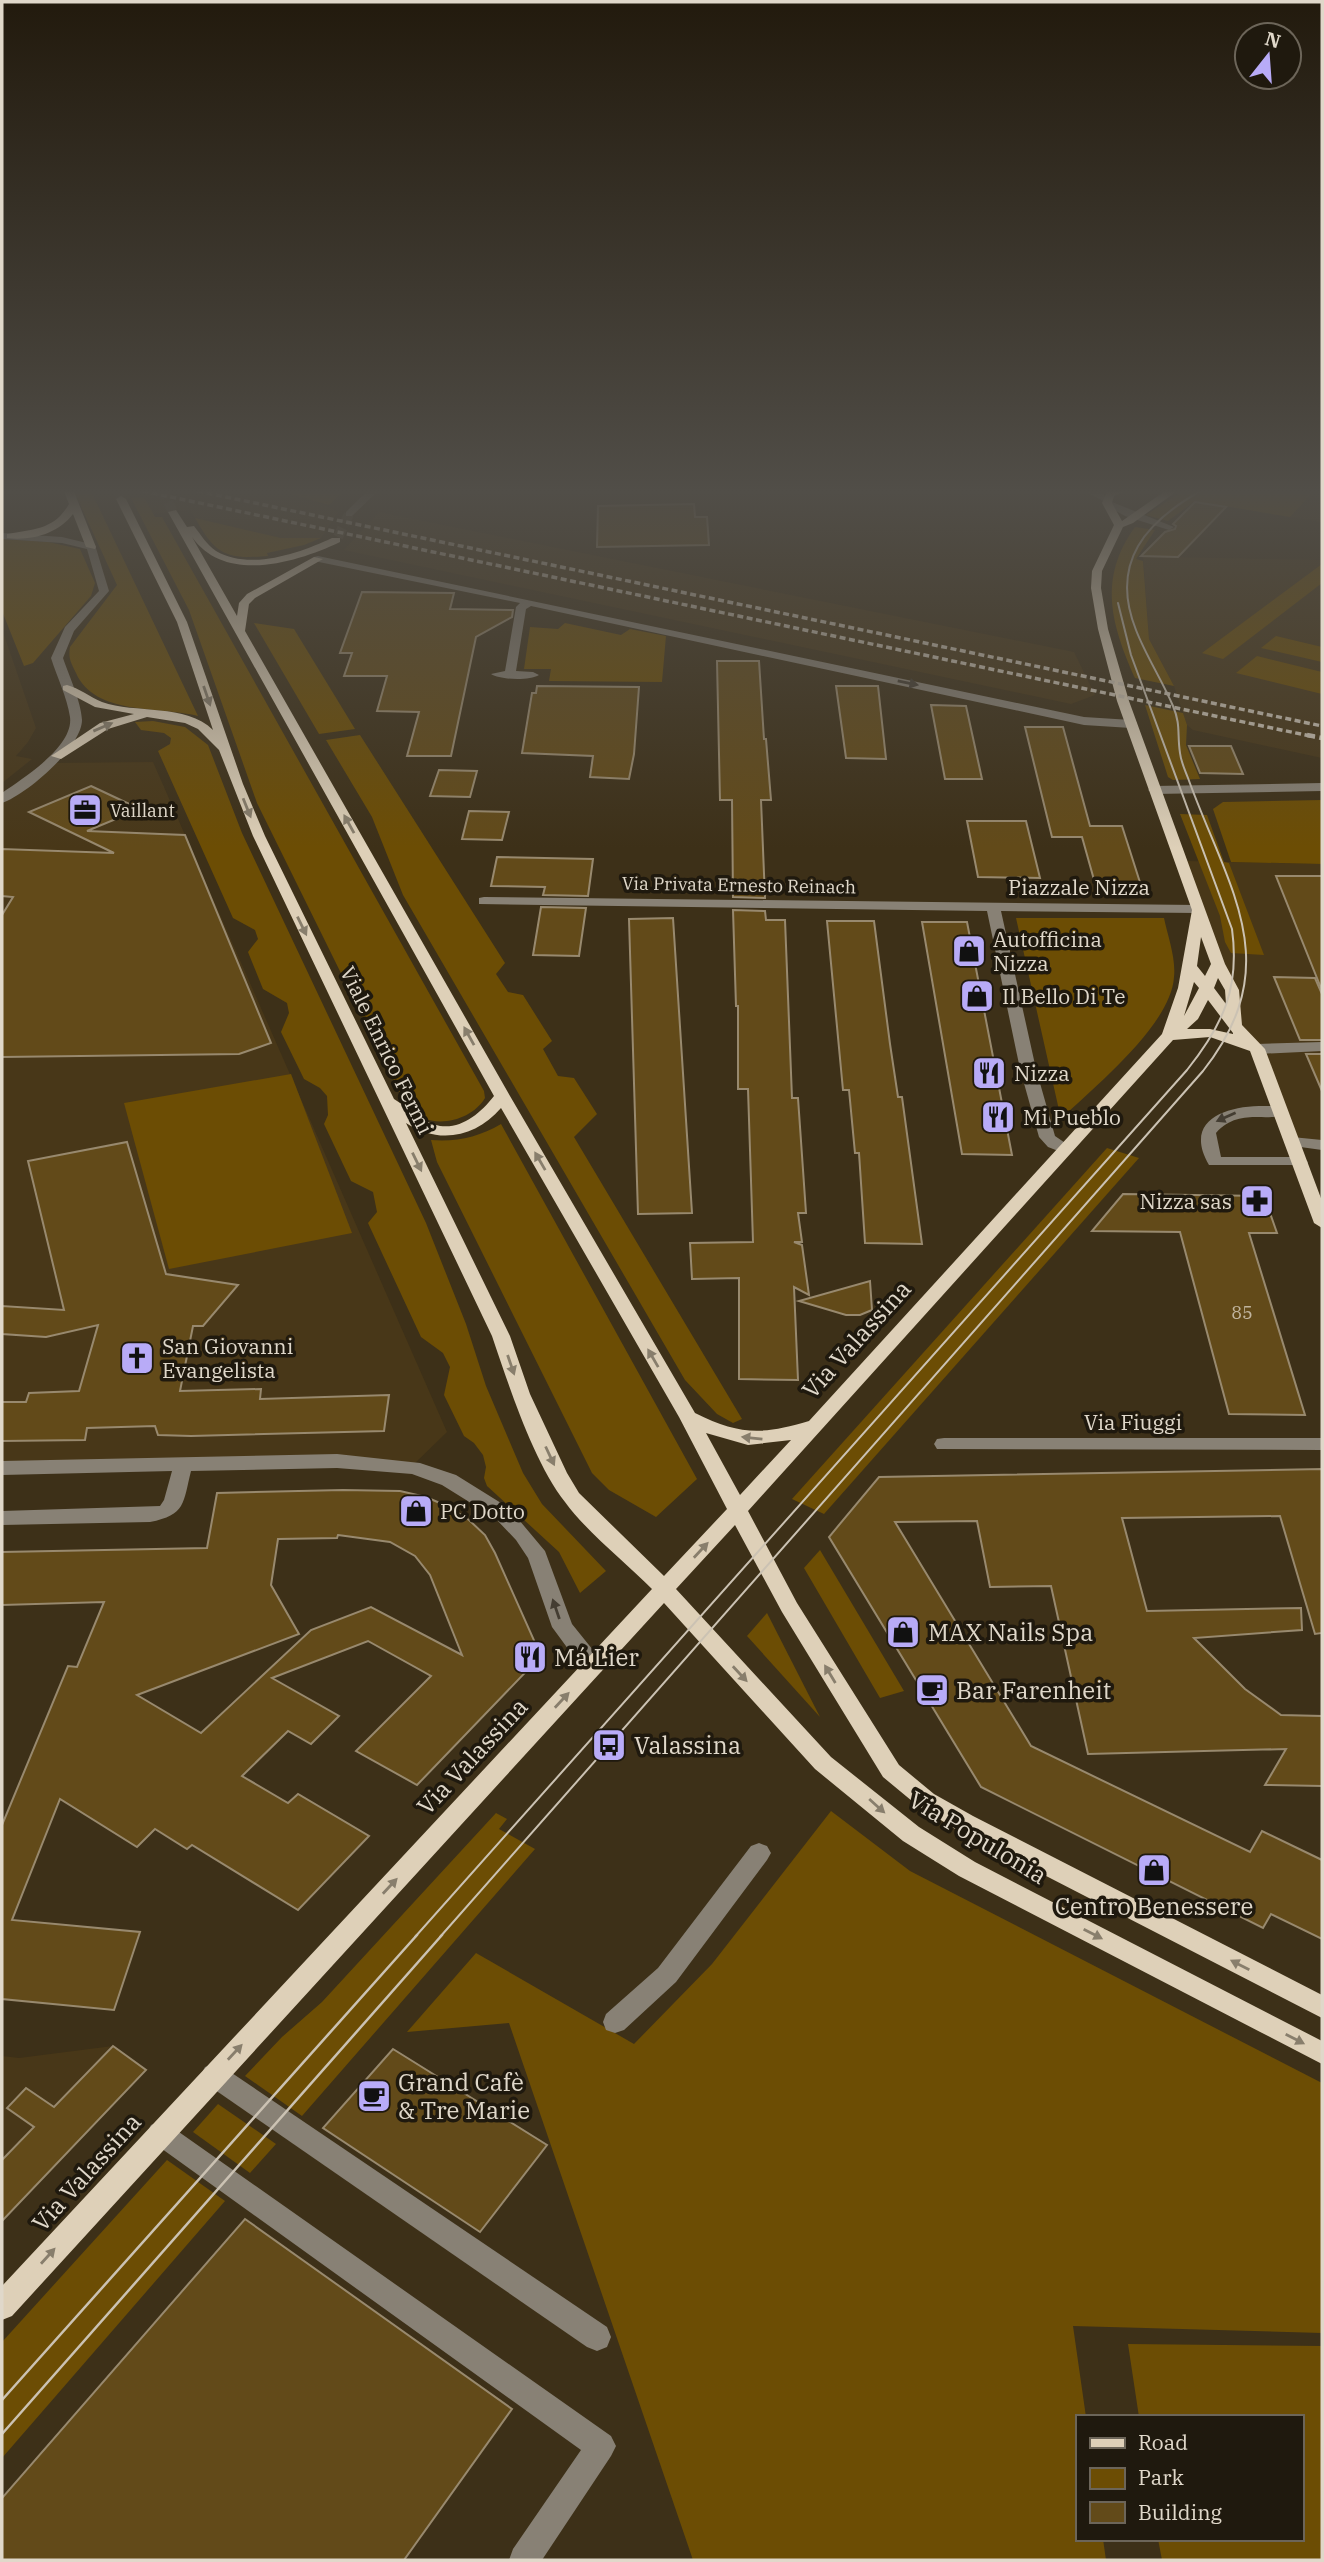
<svg xmlns="http://www.w3.org/2000/svg" width="1324" height="2562" viewBox="0 0 1324 2562" font-family="'IBM Plex Serif',serif">
	<style>
		.built { fill: #483718 }
		.green { fill: #6c4d04 }
		.building { fill: #624a19; stroke: #98896e; stroke-width: 2; fill-rule: evenodd }
		.lines { fill: none; stroke-linecap: round; stroke-linejoin: round }
		.minor-tunnel { stroke: #554933; stroke-width: 10; stroke-dasharray: 10 5; stroke-linecap: butt }
		.major-tunnel { stroke: #554933; stroke-width: 10; stroke-dasharray: 10 5; stroke-linecap: butt }
		.minor { fill: #888175; fill-rule: evenodd }
		.major { fill: #ded0b8; fill-rule: evenodd }
		.tram-far1 { stroke: #cbc2b3; stroke-width: 2 }
		.tram { stroke: #cbc2b3; stroke-width: 2.5 }
		.rail-far1 { stroke: #cbc2b3; stroke-width: 3.5; stroke-dasharray: 6 3.5; stroke-linecap: butt }
		.rail { stroke: #cbc2b3; stroke-width: 4.5; stroke-dasharray: 8 4.5; stroke-linecap: butt }
		.oneway { fill: #443d32 }
		.oneway2 { fill: #887e6c }
		.labels { text-anchor: middle; dominant-baseline: central; stroke-width: 7; stroke-linejoin: round; paint-order: stroke }
		.far-poi-label { font-size: 18px; fill: #e0d8ca; stroke: #1f190e; text-anchor: start }
		.far-street-label { font-size: 18px; fill: #e0d8ca; stroke: #1f190e }
		.number-label { font-size: 18px; fill: #c0b49e }
		.street-label { font-size: 21px; fill: #e0d8ca; stroke: #1f190e }
		.poi-label { font-size: 21px; fill: #e0d8ca; stroke: #1f190e; text-anchor: start }
		.near-street-label { font-size: 24px; fill: #e0d8ca; stroke: #1f190e }
		.near-poi-label { font-size: 24px; fill: #e0d8ca; stroke: #1f190e; text-anchor: start }
	</style>
	<rect width="100%" height="100%" fill="#3d3018"/>
	<g class="built">
		<polygon points="90,489 273,489 311,498 338,512 321,538 281,538 195,518 190,510 153,514 143,497 96,502"/>
		<polygon points="1316,489 1322,489 1322,522 1290,517"/>
		<polygon points="379,512 1074,652 1095,695 1071,704 344,550"/>
		<polygon points="1143,554 1164,557 1322,560 1322,758 1193,730 1187,725 1174,686 1149,639"/>
		<polygon points="2,629 36,728 28,742 16,756 32,759 2,783"/>
		<polygon points="153,762 447,1432 412,1466 338,1458 2,1463 2,802 52,763"/>
		<polygon points="1187,861 1322,864 1322,1144 1287,1141 1239,1022"/>
		<polygon points="113,2046 146,2070 2,2221 2,2056 19,2058"/>
	</g>
	<g class="green">
		<path d="M73 489H90L198 716C159 706 95 716 76 673 71 663 68 658 70 647L117 585Z"/>
		<polygon points="273,489 346,489 329,505"/>
		<polygon points="1186,489 1316,489 1290,517 1195,501 1168,521 1146,515"/>
		<path d="M144 497 155 517H162L484 1091 485 1098C470 1123 428 1131 407 1107L257 803 189 610 131 498Z"/>
		<path d="M195 518 281 538H321L304 545 267 553 268 556C224 560 215 553 195 518Z"/>
		<path d="M1135 527 1155 530 1136 559 1143 561 1149 639 1174 686 1135 678C1111 624 1098 578 1135 527Z"/>
		<polygon points="2,539 48,542 80,549 95,583 91,596 33,663 24,666 2,611"/>
		<polygon points="1322,564 1322,583 1223,659 1202,653"/>
		<polygon points="254,623 294,629 355,729 319,734"/>
		<polygon points="565,623 621,635 630,629 666,636 662,682 549,681 551,669 524,669 530,627 558,629"/>
		<polygon points="1276,636 1322,647 1322,662 1261,648"/>
		<polygon points="1257,656 1322,672 1322,694 1236,673"/>
		<polygon points="1145,705 1183,713 1187,725 1186,745 1200,779 1173,780 1168,777"/>
		<polygon points="153,721 185,727 208,745 242,833 426,1223 466,1324 486,1386 523,1473 542,1504 606,1571 580,1593 559,1552 487,1486 484,1478 486,1467 483,1455 474,1443 464,1436 444,1395 450,1367 443,1353 421,1337 368,1223 377,1212 373,1192 351,1181 324,1124 328,1115 327,1096 320,1088 304,1079 281,1032 289,1013 287,1003 263,989 248,952 258,939 255,930 233,918 158,751 170,744 171,738 164,733 141,730 135,722"/>
		<polygon points="360,735 505,963 496,974 508,992 523,995 552,1041 543,1049 558,1076 574,1078 597,1114 574,1137 742,1419 733,1423 717,1414 685,1380 403,895 372,817 326,740"/>
		<polygon points="1322,800 1322,864 1231,862 1213,809 1223,802"/>
		<polygon points="1180,814 1207,815 1224,862 1229,863 1264,955 1231,953 1225,942 1220,916"/>
		<path d="M1016 918H1164C1168 937 1176 958 1174 977 1171 1025 1095 1086 1061 1119Z"/>
		<polygon points="291,1074 352,1233 169,1269 124,1103"/>
		<path d="M501 1124 697 1479 656 1517 609 1490 592 1473 437 1162 431 1140C457 1142 479 1137 501 1124Z"/>
		<polygon points="1107,1148 1139,1158 824,1514 792,1499"/>
		<polygon points="820,1550 904,1691 880,1698 804,1568"/>
		<polygon points="767,1613 820,1717 747,1636"/>
		<polygon points="831,1811 910,1871 1322,2083 1322,2333 1073,2326 1086,2417 1077,2417 1077,2539 1103,2539 1106,2560 693,2560 509,2023 407,2032 476,1953 634,2044 712,1964"/>
		<polygon points="496,1813 507,1819 499,1829 535,1849 302,2116 245,2076 282,2037 322,2002"/>
		<polygon points="218,2104 276,2144 250,2173 193,2132"/>
		<polygon points="167,2160 225,2201 2,2458 2,2342"/>
		<polygon points="1128,2344 1322,2346 1322,2560 1162,2560 1158,2539 1301,2539 1301,2417 1139,2417"/>
	</g>
	<g class="building">
		<polygon points="1195,502 1226,507 1178,557 1141,556 1165,532 1175,529 1176,526 1173,524"/>
		<polygon points="694,504 695,517 707,517 709,545 597,547 598,506"/>
		<polygon points="362,592 454,593 450,609 513,610 512,617 476,637 451,756 407,756 419,712 377,711 387,676 344,676 352,653 340,653"/>
		<polygon points="717,661 759,661 764,739 766,739 771,800 761,800 765,898 733,897 732,800 720,800"/>
		<polygon points="537,686 639,687 634,754 629,779 590,777 593,756 522,753 532,693 536,693"/>
		<polygon points="836,686 878,686 886,759 846,758"/>
		<polygon points="931,705 966,706 982,779 945,779"/>
		<polygon points="1025,727 1063,727 1090,826 1122,826 1144,895 1098,894 1082,837 1052,837"/>
		<polygon points="1189,746 1231,746 1243,774 1200,773"/>
		<polygon points="439,770 477,771 470,797 430,796"/>
		<polygon points="91,786 140,809 87,831 185,835 271,1043 239,1054 2,1057 2,915 13,897 2,896 2,849 114,853 29,812"/>
		<polygon points="469,811 509,812 502,840 462,839"/>
		<polygon points="967,821 1026,821 1040,878 978,877"/>
		<polygon points="497,857 593,859 588,896 543,895 545,887 491,886"/>
		<polygon points="1276,876 1322,876 1322,988 1321,988"/>
		<polygon points="541,907 586,908 579,956 533,955"/>
		<polygon points="733,910 765,911 766,920 785,920 792,1098 798,1098 806,1213 798,1213 802,1242 794,1242 802,1245 809,1295 794,1287 798,1380 739,1379 739,1278 692,1279 690,1243 753,1242 748,1089 738,1089 738,1006 736,1006"/>
		<polygon points="673,918 692,1213 638,1214 629,919"/>
		<polygon points="827,921 874,921 890,1044 898,1097 902,1097 922,1244 865,1243 859,1153 855,1153 849,1090 843,1090"/>
		<polygon points="922,922 967,922 1012,1155 962,1154"/>
		<polygon points="1274,977 1315,978 1322,994 1322,1040 1300,1040"/>
		<polygon points="1306,1054 1322,1054 1322,1091"/>
		<polygon points="127,1142 166,1274 238,1285 203,1326 193,1326 180,1391 261,1389 260,1399 389,1395 384,1431 191,1436 158,1435 155,1426 87,1428 85,1440 2,1441 2,1402 26,1402 29,1393 79,1391 98,1325 46,1337 2,1334 2,1306 64,1310 28,1161"/>
		<polygon points="1123,1194 1264,1196 1277,1233 1249,1233 1305,1415 1229,1414 1180,1232 1092,1231"/>
		<polygon points="870,1281 872,1310 860,1315 846,1315 799,1301"/>
		<polygon points="1322,1469 1322,1633 1315,1634 1280,1516 1122,1518 1147,1611 1301,1608 1302,1630 1194,1638 1245,1689 1281,1715 1322,1716 1322,1786 1265,1785 1286,1749 1088,1754 1051,1586 990,1587 977,1521 895,1522 1031,1746 1250,1852 1262,1831 1322,1860 1322,1939 1271,1914 1263,1928 981,1787 829,1537 879,1477"/>
		<path d="M343 1490 400 1491 426 1497 449 1507 469 1520 485 1535 495 1553 541 1656 417 1785 356 1751 431 1676 368 1641 272 1678 339 1716 311 1744 288 1731 242 1776 288 1803 298 1794 369 1836 298 1910 192 1845 187 1849 155 1829 137 1847 60 1799 12 1920 140 1932 114 2010 2 1999V1825L68 1666 77 1667 104 1602 2 1605V1552L207 1548 217 1493ZM338 1535 390 1542 415 1556 430 1575 462 1655 371 1607 311 1630 201 1733 137 1695 299 1634 271 1585 278 1539 337 1538Z"/>
		<polygon points="113,2046 146,2070 2,2221 2,2160 34,2127 7,2108 26,2088 54,2107"/>
		<polygon points="393,2049 547,2145 480,2232 323,2128"/>
		<polygon points="245,2219 512,2409 404,2560 2,2560 2,2498"/>
	</g>
	<g class="lines">
		<polyline class="minor-tunnel" points="338,537 349,514"/>
		<g class="major-tunnel">
			<polyline points="116,489 121,499"/>
			<polyline points="161,489 173,512"/>
		</g>
		<g class="minor">
			<polygon points="369,489 380,489 352,516 346,516 346,512"/>
			<polygon points="1081,489 1094,489 1113,500 1105,502"/>
			<polygon points="1112,502 1174,527 1169,530 1125,516 1109,507 1107,505"/>
			<path d="M2 533 62 537 95 545 109 591 74 631 63 658C69 676 81 701 82 720 82 747 26 795 2 803V793C23 778 74 747 70 717 67 697 57 677 51 658L65 627 99 591 87 549 62 543 2 539Z"/>
			<path d="M318 556 1084 717 1131 720 1137 724 1131 728 1084 725 531 606 526 609 516 671 533 672 539 675C529 681 501 680 491 674L505 671 516 607 520 603 314 561V557Z"/>
			<polygon points="1322,783 1322,791 1154,794 1148,790 1154,786"/>
			<polygon points="484,897 1197,905 1204,909 1197,913 1001,911 1036,1069 1055,1136 1074,1149 1066,1154 1048,1147 1039,1137 1020,1069 987,911 479,904 479,898"/>
			<polygon points="1322,1042 1322,1051 1257,1054 1249,1049 1257,1044"/>
			<path d="M1259 1106H1280L1288 1111C1273 1126 1241 1105 1216 1133L1221 1157H1300L1308 1162 1306 1165H1209C1184 1122 1222 1107 1259 1106Z"/>
			<polygon points="1292,1137 1322,1140 1322,1150 1286,1145 1284,1142"/>
			<polygon points="944,1438 1322,1438 1322,1450 937,1449 934,1444 937,1439"/>
			<path d="M337 1454 420 1463 456 1475 509 1508 545 1551 572 1624 601 1660 604 1666 601 1672 593 1674 585 1672 552 1627 528 1558 516 1540 495 1518 442 1485 412 1474 337 1468 191 1471C183 1503 186 1515 150 1522L2 1525V1511L160 1506 164 1500 172 1471 2 1475V1461Z"/>
			<polygon points="759,1843 767,1846 771,1853 767,1860 676,1982 624,2030 615,2033 606,2030 603,2022 606,2014 658,1968 751,1846"/>
			<polygon points="214,2064 223,2067 607,2327 611,2337 607,2347 597,2351 587,2347 205,2083 201,2075 205,2067"/>
			<polygon points="160,2121 169,2125 611,2436 616,2446 611,2456 542,2560 509,2560 513,2549 581,2450 151,2141 147,2133 151,2125"/>
		</g>
		<g class="major">
			<path d="M63 489H73L96 547 95 549 86 547 73 514C58 534 31 541 7 538V534C34 529 54 530 69 504Z"/>
			<path d="M1114 489H1129L1114 496 1112 503 1122 521 1168 489H1180L1133 523 1123 527 1102 571 1101 588 1108 629 1129 701 1225 964 1239 990 1242 1025 1265 1049 1322 1201V1228L1314 1223 1250 1051 1210 1037 1173 1040 748 1511 797 1603 899 1765 934 1794 973 1816 1322 1995V2018L957 1830 918 1806 883 1777 782 1612 735 1525 676 1589 831 1757 919 1827 975 1862 1322 2041V2064L959 1876 903 1841 815 1769 664 1603 12 2316 2 2320V2286L652 1589C626 1563 586 1531 565 1502 533 1461 509 1386 492 1336L253 836 219 750 198 729 185 723 147 717 108 729 61 759 51 756 100 723 134 714 95 707 63 690V686L67 685C79 688 90 697 102 702 135 714 186 703 213 730L177 622 116 499 121 496 126 499 187 622 243 784 265 836 394 1099C404 1105 412 1113 422 1119 451 1137 476 1119 494 1096L168 512 176 510 187 527 194 526C201 535 207 545 216 551 250 571 300 553 332 538H340V542C296 563 225 584 192 537L237 616 239 603 247 594 314 557 323 559 255 598 249 604 245 631 510 1096 695 1413C739 1435 762 1435 809 1421L1162 1034 1178 988 1192 910 1117 701 1098 629 1091 588 1092 571 1114 525 1102 503 1107 492ZM1201 937 1211 964 1205 976 1197 966ZM1218 978 1225 990 1226 1004 1214 988ZM1194 982 1199 988 1184 1016ZM1208 1000 1233 1033V1034L1210 1029H1187L1198 1019ZM501 1108 679 1417 727 1509 664 1576 579 1493 567 1473 530 1394 510 1336 406 1123C439 1145 476 1137 501 1108ZM706 1433 748 1445 791 1440 740 1495Z"/>
		</g>
		<g class="tram-far1">
			<path d="M415 1937 1187 1070C1223 1025 1240 988 1232 929L1131 655 1118 603"/>
			<path d="M440 1937 1203 1071C1288 963 1228 889 1188 778 1185 770 1181 762 1180 753 1177 734 1181 725 1173 706 1162 680 1146 656 1136 630 1109 562 1146 521 1204 489"/>
		</g>
		<g class="tram">
			<polyline points="2,2400 417,1935"/>
			<polyline points="2,2434 442,1935"/>
		</g>
		<g class="rail-far1">
			<polyline points="133,489 1315,737"/>
			<polyline points="188,489 1322,726"/>
		</g>
		<polyline class="rail" points="1307,735 1322,738"/>
	</g>
	<defs><path id="oneway-solid" d="M-6-.8H1V-3.2L6.5 0L1 3.2V.8H-6Z" transform="scale(1.75)"/></defs>
	<g class="oneway">
		<use href="#oneway-solid" transform="translate(908 683) rotate(12)"/>
		<use href="#oneway-solid" transform="translate(1226 1117) rotate(156)"/>
		<use href="#oneway-solid" transform="translate(556 1609) rotate(-109)"/>
	</g>
	<g class="oneway2">
		<use href="#oneway-solid" transform="translate(207 696) rotate(71)"/>
		<use href="#oneway-solid" transform="translate(103 727) rotate(-23)"/>
		<use href="#oneway-solid" transform="translate(247 808) rotate(68)"/>
		<use href="#oneway-solid" transform="translate(349 824) rotate(-119)"/>
		<use href="#oneway-solid" transform="translate(302 926) rotate(64)"/>
		<use href="#oneway-solid" transform="translate(469 1036) rotate(-119)"/>
		<use href="#oneway-solid" transform="translate(540 1161) rotate(-120)"/>
		<use href="#oneway-solid" transform="translate(417 1162) rotate(64)"/>
		<use href="#oneway-solid" transform="translate(653 1358) rotate(-120)"/>
		<use href="#oneway-solid" transform="translate(511 1365) rotate(71)"/>
		<use href="#oneway-solid" transform="translate(752 1438) rotate(-174)"/>
		<use href="#oneway-solid" transform="translate(550 1456) rotate(65)"/>
		<use href="#oneway-solid" transform="translate(701 1550) rotate(-47)"/>
		<use href="#oneway-solid" transform="translate(740 1674) rotate(47)"/>
		<use href="#oneway-solid" transform="translate(830 1674) rotate(-121)"/>
		<use href="#oneway-solid" transform="translate(562 1700) rotate(-47)"/>
		<use href="#oneway-solid" transform="translate(877 1806) rotate(42)"/>
		<use href="#oneway-solid" transform="translate(390 1886) rotate(-47)"/>
		<use href="#oneway-solid" transform="translate(1093 1934) rotate(27)"/>
		<use href="#oneway-solid" transform="translate(1240 1965) rotate(-153)"/>
		<use href="#oneway-solid" transform="translate(1295 2039) rotate(27)"/>
		<use href="#oneway-solid" transform="translate(235 2052) rotate(-47)"/>
		<use href="#oneway-solid" transform="translate(48 2256) rotate(-48)"/>
	</g>
	<linearGradient id="sky" x2="0" y2="1"><stop stop-color="#221a0d"/><stop offset="0.58" stop-color="#514e48"/><stop offset="1" stop-color="#514e48" stop-opacity="0"/></linearGradient>
	<rect width="1324" height="848" fill="url(#sky)"/>
	<defs>
		<g id="office-square" transform="scale(1.75)"><rect x="-9" y="-9" width="18" height="18" rx="4" fill="#b8abf7" stroke="#1f190e"/><path d="M-6-3h4V-5.5h4V-3h4V5H-6ZM-1-4.5V-3h2v-1.5ZM-6 0V1H6V0Z" fill="#111"/></g>
		<g id="shop-square" transform="scale(1.75)"><rect x="-9" y="-9" width="18" height="18" rx="4" fill="#b8abf7" stroke="#1f190e"/><path d="M-5-2.5h2.3a2.7 3.5 0 0 1 5.4 0H5L5.5 6h-11ZM-1.5-2.5h3a1.5 2.3 0 0 0-3 0Z" fill="#111"/></g>
		<g id="restaurant-square" transform="scale(1.75)"><rect x="-9" y="-9" width="18" height="18" rx="4" fill="#b8abf7" stroke="#1f190e"/><path d="M-5-6h1v4h1v-4h1v4h1v-4h1v5L-1.5 .5V6h-2V.5L-5-1ZM5-6V6H3V1.5H1.5Q1.5-4 5-6Z" fill="#111"/></g>
		<g id="pharmacy-square" transform="scale(1.75)"><rect x="-9" y="-9" width="18" height="18" rx="4" fill="#b8abf7" stroke="#1f190e"/><path d="M-2-6h4v4h4v4h-4v4h-4v-4h-4v-4h4Z" fill="#111"/></g>
		<g id="church-square" transform="scale(1.75)"><rect x="-9" y="-9" width="18" height="18" rx="4" fill="#b8abf7" stroke="#1f190e"/><path d="M-1.2-6h2.4v3.5h3.3v2.4h-3.3V6h-2.4V-.1h-3.3v-2.4h3.3Z" fill="#111"/></g>
		<g id="cafe-square" transform="scale(1.75)"><rect x="-9" y="-9" width="18" height="18" rx="4" fill="#b8abf7" stroke="#1f190e"/><path d="M-5.5-4.5H6V0H3Q3 3.5 0 3.5H-2.5Q-5.5 3.5-5.5 0ZM3-3.2v2h1.7v-2ZM-6 4.5H4V6H-6Z" fill="#111"/></g>
		<g id="bus-square" transform="scale(1.75)"><rect x="-9" y="-9" width="18" height="18" rx="4" fill="#b8abf7" stroke="#1f190e"/><path d="M-5-6H5V4H4V6H2V4H-2V6H-4V4H-5ZM-3.5-4V0h7V-4ZM-3.5 1.2v1.5H-2V1.2ZM2 1.2v1.5H3.5V1.2Z" fill="#111"/></g>
	</defs>
	<g fill-rule="evenodd">
		<use href="#office-square" x="85" y="810"/>
		<use href="#shop-square" x="969" y="951"/>
		<use href="#shop-square" x="977" y="996"/>
		<use href="#restaurant-square" x="989" y="1073"/>
		<use href="#restaurant-square" x="998" y="1117"/>
		<use href="#pharmacy-square" x="1257" y="1201"/>
		<use href="#church-square" x="137" y="1358"/>
		<use href="#shop-square" x="416" y="1511"/>
		<use href="#shop-square" x="903" y="1632"/>
		<use href="#restaurant-square" x="530" y="1657"/>
		<use href="#cafe-square" x="932" y="1690"/>
		<use href="#bus-square" x="609" y="1745"/>
		<use href="#shop-square" x="1154" y="1870"/>
		<use href="#cafe-square" x="374" y="2096"/>
	</g>
	<g class="labels">
		<g class="far-poi-label">
			<text x="110" y="810">Vaillant</text>
		</g>
		<g class="far-street-label">
			<text transform="translate(739 885) rotate(1)">Via Privata Ernesto Reinach</text>
		</g>
		<g class="number-label">
			<text x="1242" y="1312">85</text>
		</g>
		<g class="street-label">
			<text x="1079" y="887">Piazzale Nizza</text>
			<text transform="translate(387 1050) rotate(64)">Viale Enrico Fermi</text>
			<text x="1133" y="1422">Via Fiuggi</text>
		</g>
		<g class="poi-label">
			<text x="993" y="939">Autofficina<tspan x="993" dy="24">Nizza</tspan></text>
			<text x="1002" y="996">Il Bello Di Te</text>
			<text x="1014" y="1073">Nizza</text>
			<text x="1023" y="1117">Mi Pueblo</text>
			<text x="1232" y="1201" text-anchor="end">Nizza sas</text>
			<text x="162" y="1346">San Giovanni<tspan x="162" dy="24">Evangelista</tspan></text>
			<text x="440" y="1511">PC Dotto</text>
		</g>
		<g class="near-street-label">
			<text transform="translate(856 1339) rotate(-48)">Via Valassina</text>
			<text transform="translate(472 1756) rotate(-47)">Via Valassina</text>
			<text transform="translate(978 1837) rotate(31)">Via Populonia</text>
			<text transform="translate(86 2172) rotate(-48)">Via Valassina</text>
		</g>
		<g class="near-poi-label">
			<text x="928" y="1632">MAX Nails Spa</text>
			<text x="554" y="1657">Má Lier</text>
			<text x="956" y="1690">Bar Farenheit</text>
			<text x="634" y="1745">Valassina</text>
			<text x="1154" y="1906" text-anchor="middle">Centro Benessere</text>
			<text x="398" y="2082">Grand Cafè<tspan x="398" dy="28">&amp; Tre Marie</tspan></text>
		</g>
	</g>
	<rect width="1324" height="2562" fill="none" stroke="#e0d8ca" stroke-width="7"/>
	<rect x="1076" y="2415" width="228" height="126" fill="#1f190e" stroke="#6c6559" stroke-width="2"/>
	<rect x="1090" y="2438" width="35" height="10" fill="#ded0b8" stroke="#6c6559" stroke-width="2"/>
	<text x="1138" y="2450" font-size="21" fill="#e0d8ca">Road</text>
	<rect x="1090" y="2468" width="35" height="21" fill="#6c4d04" stroke="#6c6559" stroke-width="2"/>
	<text x="1138" y="2485" font-size="21" fill="#e0d8ca">Park</text>
	<rect x="1090" y="2502" width="35" height="21" fill="#624a19" stroke="#6c6559" stroke-width="2"/>
	<text x="1138" y="2520" font-size="21" fill="#e0d8ca">Building</text>
	<g transform="translate(1268 56) rotate(17)"><circle r="33" fill="#1f190e" stroke="#6c6559" stroke-width="2"/>
	<path d="M0-5L12 26L0 18L-12 26Z" fill="#b8abf7"/>
	<text y="-10" font-size="19" font-weight="bold" text-anchor="middle" fill="#e0d8ca">N</text>
	</g>
</svg>
